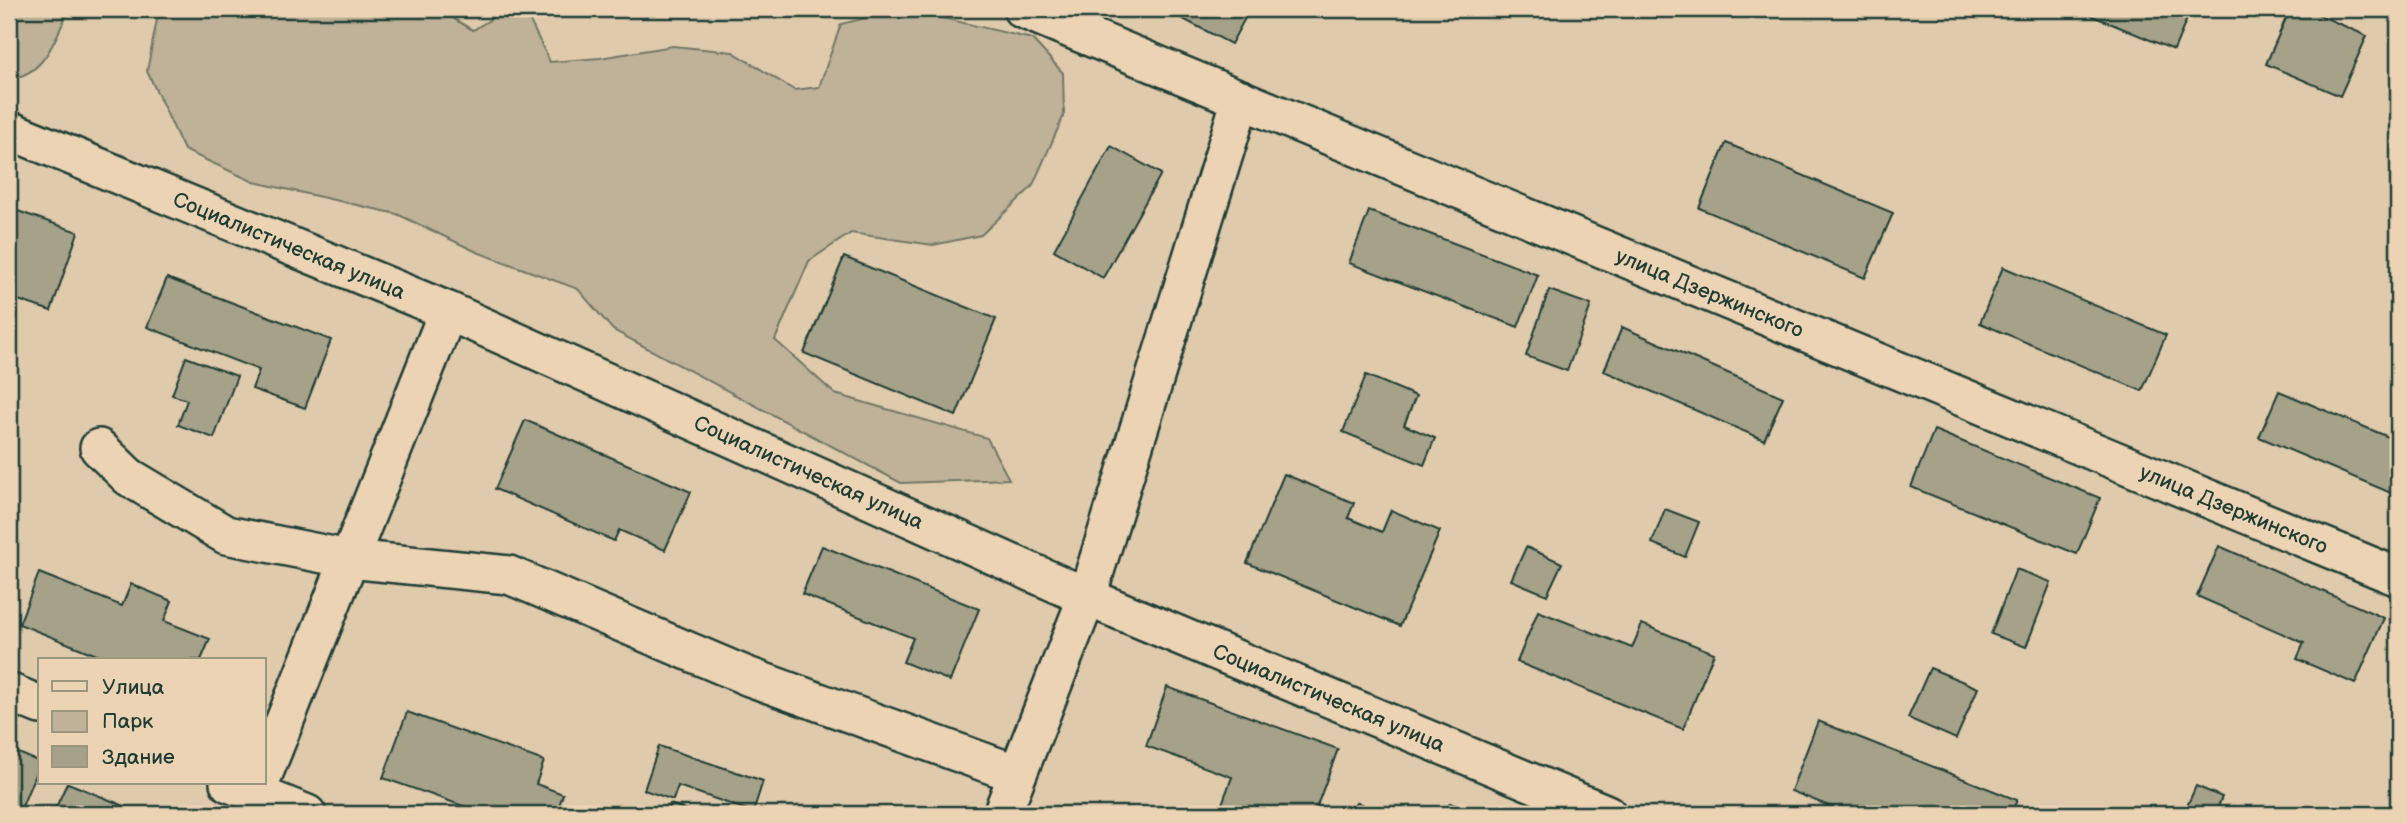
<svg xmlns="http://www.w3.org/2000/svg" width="2407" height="823" viewBox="0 0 2407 823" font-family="'Balsamiq Sans',sans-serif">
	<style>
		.green { fill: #bfb298; stroke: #6f7866; stroke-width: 2 }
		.building { fill: #a6a189; stroke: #1f3d34; stroke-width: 2 }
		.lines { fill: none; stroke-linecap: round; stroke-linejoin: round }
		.minor-casing { stroke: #1f3d34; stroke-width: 42 }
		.minor { stroke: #ecd3b4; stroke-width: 37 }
		.labels { text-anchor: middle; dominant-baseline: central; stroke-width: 6; stroke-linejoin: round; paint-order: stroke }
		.street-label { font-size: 21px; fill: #1f3d34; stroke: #ecd3b4 }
	</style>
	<rect width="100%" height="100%" fill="#e0caac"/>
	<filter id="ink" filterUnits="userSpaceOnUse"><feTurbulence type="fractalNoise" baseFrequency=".0143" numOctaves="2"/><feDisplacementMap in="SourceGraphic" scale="14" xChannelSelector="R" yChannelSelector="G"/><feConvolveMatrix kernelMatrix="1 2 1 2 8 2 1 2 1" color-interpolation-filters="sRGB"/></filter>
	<g filter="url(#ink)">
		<g class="green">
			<path d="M9 9 69 10C54 40 46 74 9 79Z"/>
			<polygon points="159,9 437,9 473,30 499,14 530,21 550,62 600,58 673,46 733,52 794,90 819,87 841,24 904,9 1032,39 1063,73 1064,115 1032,187 981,235 933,245 851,233 809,261 775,340 835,394 987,438 1009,479 901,483 613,330 578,289 477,252 397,214 254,182 184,150 147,71"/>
		</g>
		<g class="building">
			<polygon points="634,9 650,9 646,15"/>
			<polygon points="1164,9 1250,9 1231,44"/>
			<polygon points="2076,9 2191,9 2174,50"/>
			<polygon points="2290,9 2306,9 2367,36 2340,96 2266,64"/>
			<polygon points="1726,143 1893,213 1865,278 1699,208"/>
			<polygon points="1111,146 1161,174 1103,278 1054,250"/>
			<polygon points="9,208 78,232 51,311 9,297"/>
			<polygon points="1369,211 1538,275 1518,327 1349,263"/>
			<polygon points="844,257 996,319 956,416 804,353"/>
			<polygon points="2003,267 2166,335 2142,391 1980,323"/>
			<polygon points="167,278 331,340 305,408 252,389 259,370 147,327"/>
			<polygon points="1549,290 1591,305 1567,371 1526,356"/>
			<polygon points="1622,327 1783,397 1764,440 1604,371"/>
			<polygon points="186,357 237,376 214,438 178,425 187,400 172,395"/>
			<polygon points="1366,375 1416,396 1404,425 1435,438 1424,465 1343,432"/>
			<polygon points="2279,391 2398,441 2398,496 2259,437"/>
			<polygon points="525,420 691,492 665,550 619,530 614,541 495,489"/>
			<polygon points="1934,430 2100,498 2077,554 1911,487"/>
			<polygon points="1284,474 1354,503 1348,518 1382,532 1391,510 1440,531 1400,626 1247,563"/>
			<polygon points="1665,509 1699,522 1685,557 1652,543"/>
			<polygon points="822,546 979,609 950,681 903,662 913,638 802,594"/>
			<polygon points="2219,546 2384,618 2355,684 2297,659 2304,643 2197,596"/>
			<polygon points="1526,547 1562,563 1547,595 1511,580"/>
			<polygon points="2016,569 2051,582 2026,647 1991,634"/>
			<polygon points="39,573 122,606 131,584 172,601 164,621 210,639 201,660 109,660 19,624"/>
			<polygon points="1538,611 1632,648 1642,624 1714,653 1683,729 1517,662"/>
			<polygon points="1930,668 1978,688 1956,739 1908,718"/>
			<polygon points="1167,687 1338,749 1314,814 1226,814 1219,812 1232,777 1146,746"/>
			<polygon points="407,712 544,761 536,784 563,794 556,814 486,814 383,778"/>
			<polygon points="1818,721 2017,800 2011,814 1849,814 1791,791"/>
			<polygon points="659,746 763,781 753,812 678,786 673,800 644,790"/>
			<polygon points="9,749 40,762 19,814 9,814"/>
			<polygon points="67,783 68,783 144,814 53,814"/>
			<polygon points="2196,786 2222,797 2215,814 2184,813"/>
			<polygon points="1356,802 1378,811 1377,814 1351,814"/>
			<polygon points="1450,803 1478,814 1445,814"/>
			<polygon points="670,804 698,814 666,814"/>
		</g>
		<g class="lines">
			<g class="minor-casing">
				<g id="minor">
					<path id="s1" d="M1022 9 2398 577"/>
					<path id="s2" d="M9 130 448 311 1087 597 1607 814"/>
					<polyline points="99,448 129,477 226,535 349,559 509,575 747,676 1017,774"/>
					<polyline points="9,692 40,705"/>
					<polyline points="264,773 448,311"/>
					<polyline points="229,783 307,814"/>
					<polyline points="1002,814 1087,597 1241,99"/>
				</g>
			</g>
			<use href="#minor" class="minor"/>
		</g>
	</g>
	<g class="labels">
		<g class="street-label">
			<text stroke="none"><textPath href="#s2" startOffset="303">Социалистическая улица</textPath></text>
			<text stroke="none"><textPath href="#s1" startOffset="744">улица Дзержинского</textPath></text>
			<text stroke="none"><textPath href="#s2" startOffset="870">Социалистическая улица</textPath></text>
			<text stroke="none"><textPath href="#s1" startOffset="1311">улица Дзержинского</textPath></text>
			<text stroke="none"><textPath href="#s2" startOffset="1437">Социалистическая улица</textPath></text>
		</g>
	</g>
	<rect width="2407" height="823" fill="none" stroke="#ecd3b4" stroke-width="35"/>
	<rect x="18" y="18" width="2372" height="788" fill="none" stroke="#1f3d34" stroke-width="2.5" filter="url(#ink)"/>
	<rect x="38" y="658" width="228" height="126" fill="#ecd3b4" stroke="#9a9781" stroke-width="2"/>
	<rect x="52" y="681" width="35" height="10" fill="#ecd3b4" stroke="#9a9781" stroke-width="2"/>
	<text x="102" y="694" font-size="21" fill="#1f3d34">Улица</text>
	<rect x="52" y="711" width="35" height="21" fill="#bfb298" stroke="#9a9781" stroke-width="2"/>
	<text x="102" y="728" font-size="21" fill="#1f3d34">Парк</text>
	<rect x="52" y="746" width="35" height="21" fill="#a6a189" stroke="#9a9781" stroke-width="2"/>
	<text x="102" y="764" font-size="21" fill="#1f3d34">Здание</text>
</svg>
